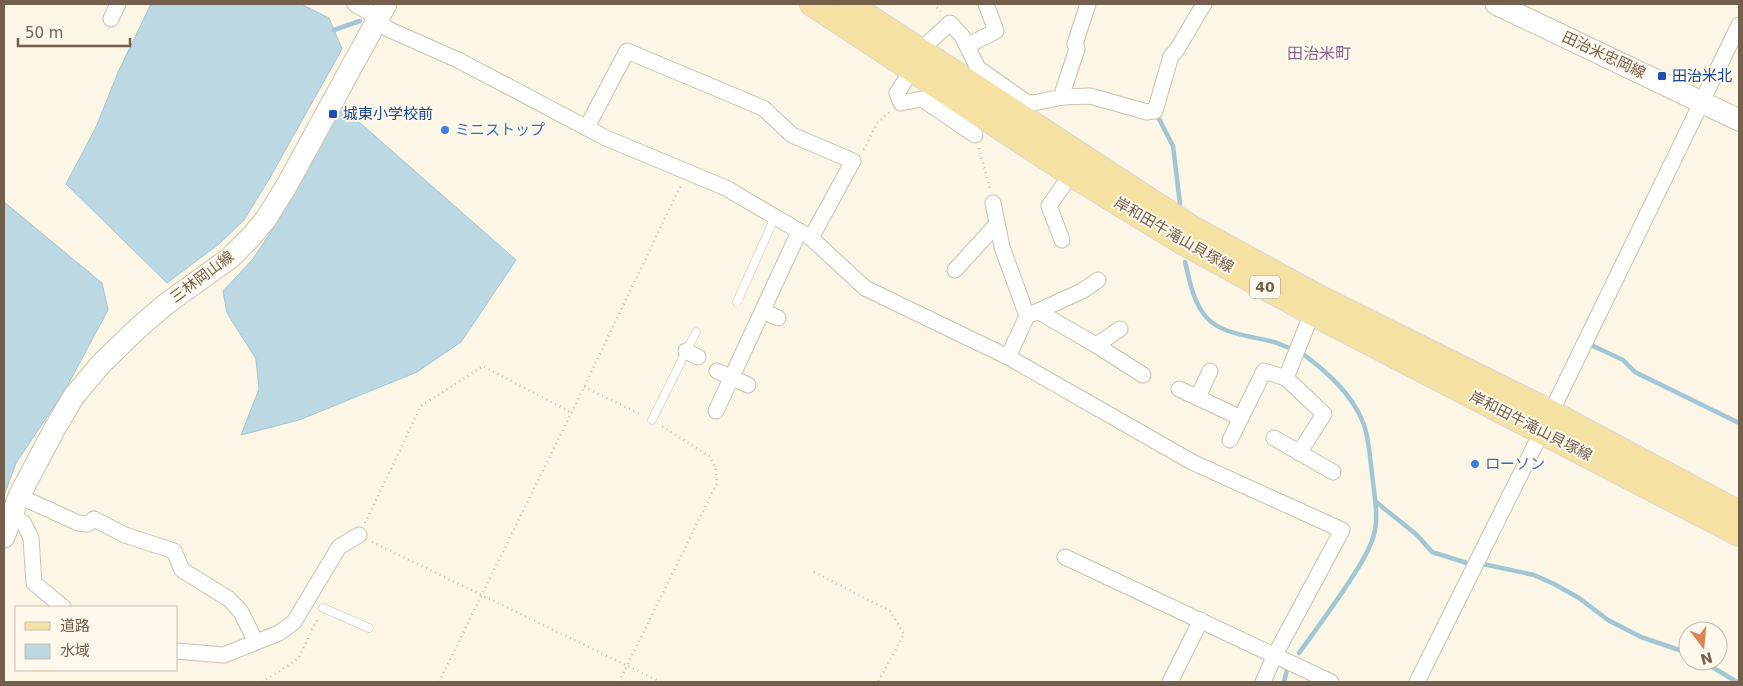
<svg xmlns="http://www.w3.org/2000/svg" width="1743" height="686" viewBox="0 0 1743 686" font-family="'DejaVu Sans','Noto Sans JP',sans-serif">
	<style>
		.water { fill: #bbd8e3; stroke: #a2c6d4 }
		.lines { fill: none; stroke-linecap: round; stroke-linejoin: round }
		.stream { stroke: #a2c6d4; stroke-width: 4.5 }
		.lane-casing { stroke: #ccbfad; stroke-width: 9 }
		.street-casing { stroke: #ccbfad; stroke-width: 17 }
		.secondary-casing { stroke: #cfc0aa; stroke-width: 23 }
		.primary-casing { stroke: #dbd5d0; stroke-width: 26 }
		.path { stroke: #d3bca2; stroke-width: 2.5; stroke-dasharray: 1 4; stroke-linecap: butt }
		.lane { stroke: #fff; stroke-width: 8 }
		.street { stroke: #fff; stroke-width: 15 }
		.secondary { stroke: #fff; stroke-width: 21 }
		.primary { stroke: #f5e2a2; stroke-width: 24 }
		.transit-dot { fill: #1a4fb4; stroke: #fef9ec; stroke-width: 2 }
		.shop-dot { fill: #3f7fe0; stroke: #fef9ec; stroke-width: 2 }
		.labels { text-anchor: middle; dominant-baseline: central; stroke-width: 4; stroke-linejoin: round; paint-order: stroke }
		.shield { fill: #fef9ec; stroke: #9d8d7c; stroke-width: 1 }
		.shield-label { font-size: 14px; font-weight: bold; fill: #735f4c }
		.street-label { font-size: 15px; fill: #735f4c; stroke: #fef9ec }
		.transit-label { font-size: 15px; fill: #164399; stroke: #fef9ec; text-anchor: start }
		.shop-label { font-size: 15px; fill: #366cbe; stroke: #fef9ec; text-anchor: start }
		.neighbourhood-label { font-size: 16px; fill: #87648f; stroke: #fef9ec }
	</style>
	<rect width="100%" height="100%" fill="#fbf6e6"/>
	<g class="water">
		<polygon points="151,4 301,4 329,18 342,49 268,181 244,220 219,244 167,283 66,184 96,127 119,70"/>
		<polygon points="342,107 516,260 461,342 417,372 299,420 241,435 259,389 256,359 227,313 223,291 253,259 272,230"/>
		<polygon points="4,202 102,283 108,310 65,390 16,463 4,496"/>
	</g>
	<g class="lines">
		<g class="stream">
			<polyline points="334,30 360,21"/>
			<polyline points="1157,115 1173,146 1180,204"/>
			<path d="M1185 262C1189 278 1192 296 1201 310 1215 335 1249 335 1274 342 1280 344 1286 347 1292 349"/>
			<polyline points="1591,345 1623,360 1635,372 1739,423"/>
			<polyline points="1376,502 1417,535 1432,552 1467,563"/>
			<polyline points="1483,564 1534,575 1554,584 1579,598 1608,620 1641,637 1688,653"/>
			<path d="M1299 653C1315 631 1332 608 1347 585 1357 570 1367 555 1373 538 1379 519 1375 501 1373 482 1370 462 1370 440 1363 422 1351 393 1327 372 1303 354"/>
			<polyline points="1702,661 1737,682"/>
			<polyline points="1284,682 1287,670"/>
		</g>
		<g class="lane-casing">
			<g id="lane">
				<polyline points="737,302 775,217"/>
				<polyline points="652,420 696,332"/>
				<polyline points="323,608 369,628"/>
			</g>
		</g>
		<g class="street-casing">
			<g id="street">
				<polyline points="355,4 370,13 388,29 460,61 606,138 726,188 811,238 865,288 1008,357 1192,462 1342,530 1275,655 1263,682"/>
				<polyline points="111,19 118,4"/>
				<polyline points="967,46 996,31 986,4"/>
				<polyline points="923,52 928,43 950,23 962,36 978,68 1026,102 1033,103 1063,97 1090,96 1147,112 1155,111 1171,56 1176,51 1204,4"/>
				<polyline points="912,70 897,93 901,103 922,99 975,135"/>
				<polyline points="1063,97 1063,91 1077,49 1075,44 1088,4"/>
				<polyline points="587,127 627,51 763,108 792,135 853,161 811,238"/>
				<polyline points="993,203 1002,247 1027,316"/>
				<polyline points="1062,240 1049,206 1071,174"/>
				<polyline points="955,270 997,224"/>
				<polyline points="763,311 778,318"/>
				<polyline points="1039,312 1096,345 1143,375"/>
				<polyline points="1096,345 1120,329"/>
				<polyline points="686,351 698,357"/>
				<polyline points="1008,357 1027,316 1082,291 1098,280"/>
				<polyline points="717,371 748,385"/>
				<polyline points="1179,389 1241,418"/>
				<polyline points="1198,397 1210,371"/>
				<polyline points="716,411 799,232"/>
				<polyline points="1274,438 1333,472"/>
				<polyline points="1230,440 1264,371 1286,378"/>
				<polyline points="1299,453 1324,414 1286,378 1312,313"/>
				<polyline points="19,496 78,523 88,524 94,519 125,535 174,551 182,570 229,599 241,612 256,642"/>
				<polyline points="10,518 23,522 31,538 34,583 63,607"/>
				<polyline points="1065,557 1331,682"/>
				<polyline points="176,651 224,655 279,633 294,622 339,547 359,535"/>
				<polyline points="1170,682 1201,620"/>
				<polyline points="1417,682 1542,431 1739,25"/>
			</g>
		</g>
		<g class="secondary-casing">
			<g id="secondary">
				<polyline points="1496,4 1739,120"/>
				<polyline points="4,537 19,496 54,430 74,396 101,364 137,329 166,304 230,258 250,238 266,219 287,185 386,4"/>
			</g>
		</g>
		<g class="primary-casing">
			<g id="primary">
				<polyline points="812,4 1071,174 1182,242 1312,313 1739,534"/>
				<polyline points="849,4 1192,228 1320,298 1550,412 1739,513"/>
			</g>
		</g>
		<g class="path">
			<polyline points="933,4 941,11"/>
			<polyline points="979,148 990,189"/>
			<polyline points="864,150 877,123 890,112"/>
			<polyline points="584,387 642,415"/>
			<polyline points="365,523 421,406 483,366 570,412"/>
			<polyline points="372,542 661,682"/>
			<polyline points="814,572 890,611 904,634 878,682"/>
			<polyline points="262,682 298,659 318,618"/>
			<polyline points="439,682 584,387 681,185"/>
			<polyline points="619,682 717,483 716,468 709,456 660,425"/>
		</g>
		<use href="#lane" class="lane"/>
		<use href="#street" class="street"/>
		<use href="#secondary" class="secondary"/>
		<use href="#primary" class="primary"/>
	</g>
	<g class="transit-dot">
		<rect x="1657" y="71" width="10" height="10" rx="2.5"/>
		<rect x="328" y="109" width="10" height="10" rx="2.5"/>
	</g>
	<g class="shop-dot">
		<circle cx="445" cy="130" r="5"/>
		<circle cx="1475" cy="464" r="5"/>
	</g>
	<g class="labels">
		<rect class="shield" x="1250" y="275.5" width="30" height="23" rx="4"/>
		<g class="shield-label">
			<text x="1265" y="287">40</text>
		</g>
		<g class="street-label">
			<text transform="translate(1604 55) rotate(25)">田治米忠岡線</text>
			<text transform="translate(1174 235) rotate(30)">岸和田牛滝山貝塚線</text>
			<text transform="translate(202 277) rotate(-37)">三林岡山線</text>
			<text transform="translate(1531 426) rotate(27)">岸和田牛滝山貝塚線</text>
		</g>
		<g class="transit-label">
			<text x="1672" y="76">田治米北</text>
			<text x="343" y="114">城東小学校前</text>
		</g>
		<g class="shop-label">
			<text x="455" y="130">ミニストップ</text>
			<text x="1485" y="464">ローソン</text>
		</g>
		<g class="neighbourhood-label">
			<text x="1319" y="53">田治米町</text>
		</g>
	</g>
	<rect width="1743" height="686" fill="none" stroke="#735f4c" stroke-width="10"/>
	<rect x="15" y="606" width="162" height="65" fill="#fef9ec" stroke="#c6bbac"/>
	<rect x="25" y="622" width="25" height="8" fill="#f5e2a2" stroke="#c6bbac"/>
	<text x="60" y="631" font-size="15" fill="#735f4c">道路</text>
	<rect x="25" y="644" width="25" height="15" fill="#bbd8e3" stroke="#c6bbac"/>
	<text x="60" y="656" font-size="15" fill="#735f4c">水域</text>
	<g transform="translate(1703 646) rotate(164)"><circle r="24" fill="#fef9ec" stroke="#c6bbac"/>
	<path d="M0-4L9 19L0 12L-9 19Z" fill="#dd8552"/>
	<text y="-8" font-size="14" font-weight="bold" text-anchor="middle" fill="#735f4c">N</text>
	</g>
	<path d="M18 38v8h112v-8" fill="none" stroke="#735f4c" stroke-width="2.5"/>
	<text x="25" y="38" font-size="15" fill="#735f4c" stroke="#fef9ec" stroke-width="4" paint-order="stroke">50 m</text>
</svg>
